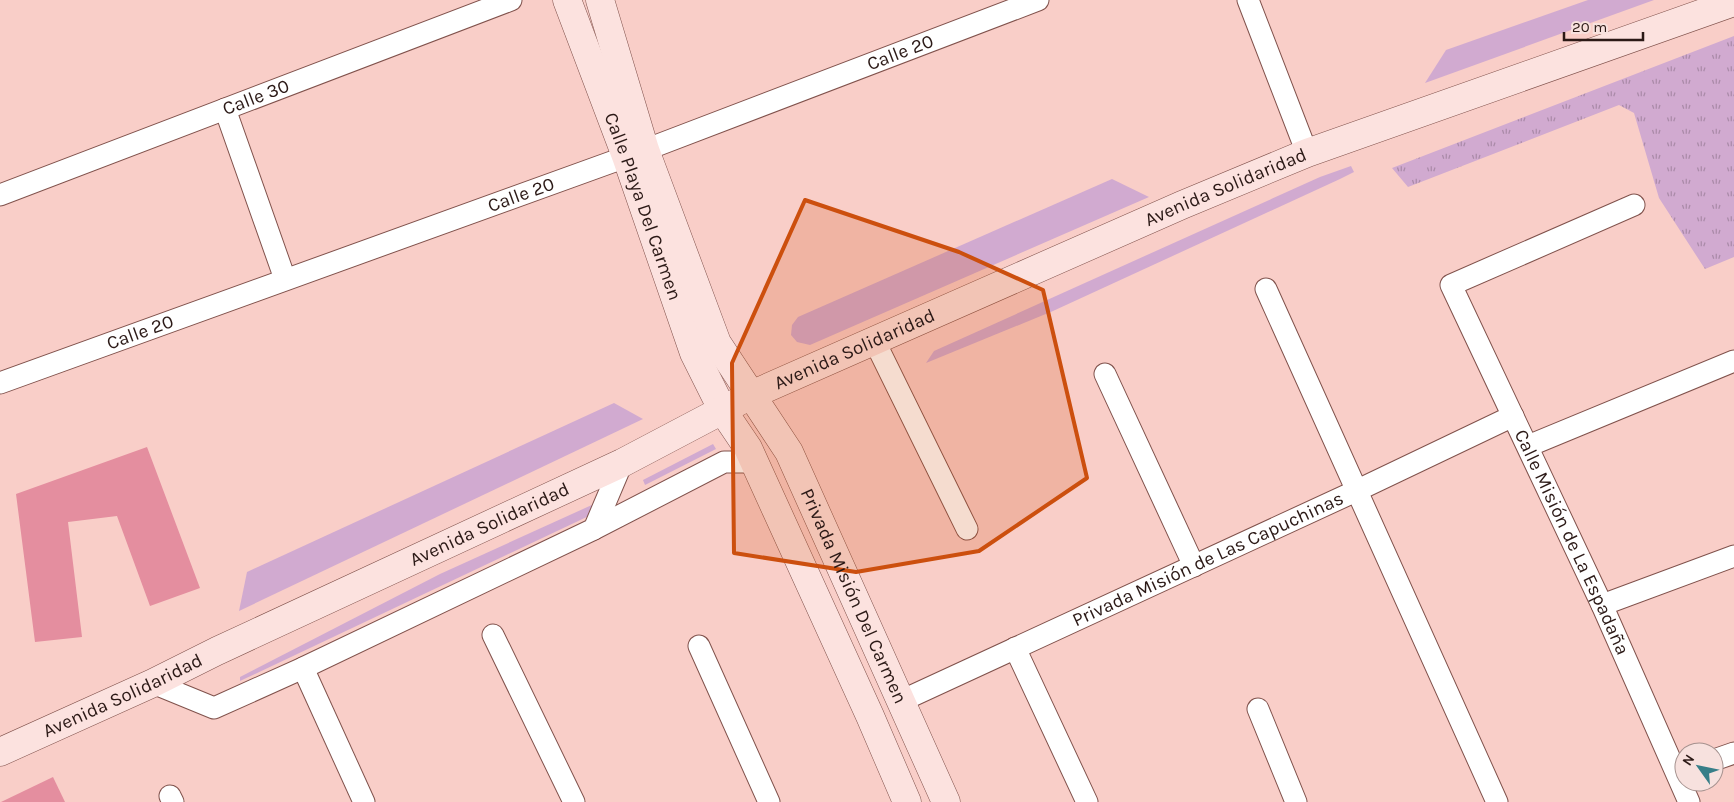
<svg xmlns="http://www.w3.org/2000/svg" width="1734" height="802" viewBox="0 0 1734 802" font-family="Karla,sans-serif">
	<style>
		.green { fill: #d1aad0 }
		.park { fill: url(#park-tufts) }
		.building { fill: #e48e9f }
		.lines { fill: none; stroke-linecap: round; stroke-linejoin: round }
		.street-casing { stroke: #80524c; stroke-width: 23 }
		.secondary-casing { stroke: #80524c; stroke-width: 29 }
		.street { stroke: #fff; stroke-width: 21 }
		.secondary { stroke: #fce2df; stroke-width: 28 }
		.marked { fill: #cc4f0e; fill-opacity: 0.2; stroke: #cc4f0e; stroke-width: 4; stroke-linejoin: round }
		.labels { text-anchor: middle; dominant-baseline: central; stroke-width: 4; stroke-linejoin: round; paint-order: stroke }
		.street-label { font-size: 19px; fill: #2b1916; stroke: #f7e1de }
	</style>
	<defs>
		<pattern id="park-tufts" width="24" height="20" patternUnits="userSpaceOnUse" patternTransform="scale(1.25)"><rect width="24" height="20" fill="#d1aad0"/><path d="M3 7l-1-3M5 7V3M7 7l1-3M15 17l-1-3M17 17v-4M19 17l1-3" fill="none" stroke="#aa8aa8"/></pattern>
	</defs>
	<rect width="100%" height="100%" fill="#f9cec8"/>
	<g class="green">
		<polygon points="1588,0 1654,0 1425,83 1446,50"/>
		<polygon points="1351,166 1354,172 1340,179 1053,311 926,363 934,351 1320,177"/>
		<polygon points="1112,179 1149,197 810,345 797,342 791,335 792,325 798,317"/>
		<polygon points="614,403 643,419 239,611 247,572"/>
		<polygon points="713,444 716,449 645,485 643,480"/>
		<polygon points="594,504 593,514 240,681 240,677 440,574"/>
	</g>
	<polygon class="park" points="1734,36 1734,257 1705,269 1659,198 1634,113 1619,105 1408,187 1392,168"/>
	<g class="building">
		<polygon points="147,447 200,588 150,606 117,516 68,522 82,637 35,642 16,494"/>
		<polygon points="53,777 65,802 1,802"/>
	</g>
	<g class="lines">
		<g class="street-casing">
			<g id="street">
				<polyline points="1248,0 1307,153"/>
				<polyline points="225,109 285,279"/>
				<path id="s1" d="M0 195 511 0"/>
				<path id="s2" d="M1634 205 1451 285 1602 605 1689 802"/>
				<polyline points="1266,289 1497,802"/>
				<polyline points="875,342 967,529"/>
				<polyline points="1105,374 1194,566"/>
				<path id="s3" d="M0 383 645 150 1038 0"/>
				<polyline points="1528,446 1734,361"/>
				<polyline points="594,529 724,462 754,462"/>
				<polyline points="1602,605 1734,556"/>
				<polyline points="493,635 574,802"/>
				<polyline points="699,646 769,802"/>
				<polyline points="1015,648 1087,802"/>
				<polyline points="303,668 364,802"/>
				<polyline points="153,683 214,708 303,668 594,529 622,463"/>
				<path id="s4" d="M901 701 1358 490 1513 416"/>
				<polyline points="1258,709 1296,802"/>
				<polyline points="1714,760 1734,753"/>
				<polyline points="170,796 173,802"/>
			</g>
		</g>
		<g class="secondary-casing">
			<g id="secondary">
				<path id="s5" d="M567 0 626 156 694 353 723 411 748 448 870 716 907 802"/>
				<path id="s6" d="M600 0 645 150 717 343 789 452 946 802"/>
				<path id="s7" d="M0 752 153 683 217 651 622 463 751 395 1182 205 1307 153 1734 2"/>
			</g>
		</g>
		<use href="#street" class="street"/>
		<use href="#secondary" class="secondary"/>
	</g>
	<path class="marked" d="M805 200 959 252 1043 290 1087 478 979 551 856 572 734 553 732 363Z"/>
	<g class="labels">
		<g class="street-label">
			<text stroke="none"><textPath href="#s3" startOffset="959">Calle 20</textPath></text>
			<text stroke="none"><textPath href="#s1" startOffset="274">Calle 30</textPath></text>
			<text stroke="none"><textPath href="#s7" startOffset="1350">Avenida Solidaridad</textPath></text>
			<text stroke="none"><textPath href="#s3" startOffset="554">Calle 20</textPath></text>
			<text stroke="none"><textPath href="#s5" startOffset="220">Calle Playa Del Carmen</textPath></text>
			<text stroke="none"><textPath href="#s3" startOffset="149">Calle 20</textPath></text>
			<text stroke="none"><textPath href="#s7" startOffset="945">Avenida Solidaridad</textPath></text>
			<text stroke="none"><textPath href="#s7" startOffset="540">Avenida Solidaridad</textPath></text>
			<text stroke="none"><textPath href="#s2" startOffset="484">Calle Misión de La Espadaña</textPath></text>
			<text stroke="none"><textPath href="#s4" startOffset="338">Privada Misión de Las Capuchinas</textPath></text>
			<text stroke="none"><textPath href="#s6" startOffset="651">Privada Misión Del Carmen</textPath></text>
			<text stroke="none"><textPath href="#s7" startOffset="135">Avenida Solidaridad</textPath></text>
		</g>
	</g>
	<g transform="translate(1699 767) rotate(303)"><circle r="24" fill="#f7e1de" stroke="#a5918e"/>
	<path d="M0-4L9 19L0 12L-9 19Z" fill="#377e88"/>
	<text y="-8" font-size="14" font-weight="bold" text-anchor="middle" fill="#2b1916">N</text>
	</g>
	<path d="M1564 32v8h79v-8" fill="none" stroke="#2b1916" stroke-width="2.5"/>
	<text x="1572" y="32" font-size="15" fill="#2b1916" stroke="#f7e1de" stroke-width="4" paint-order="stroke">20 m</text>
</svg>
